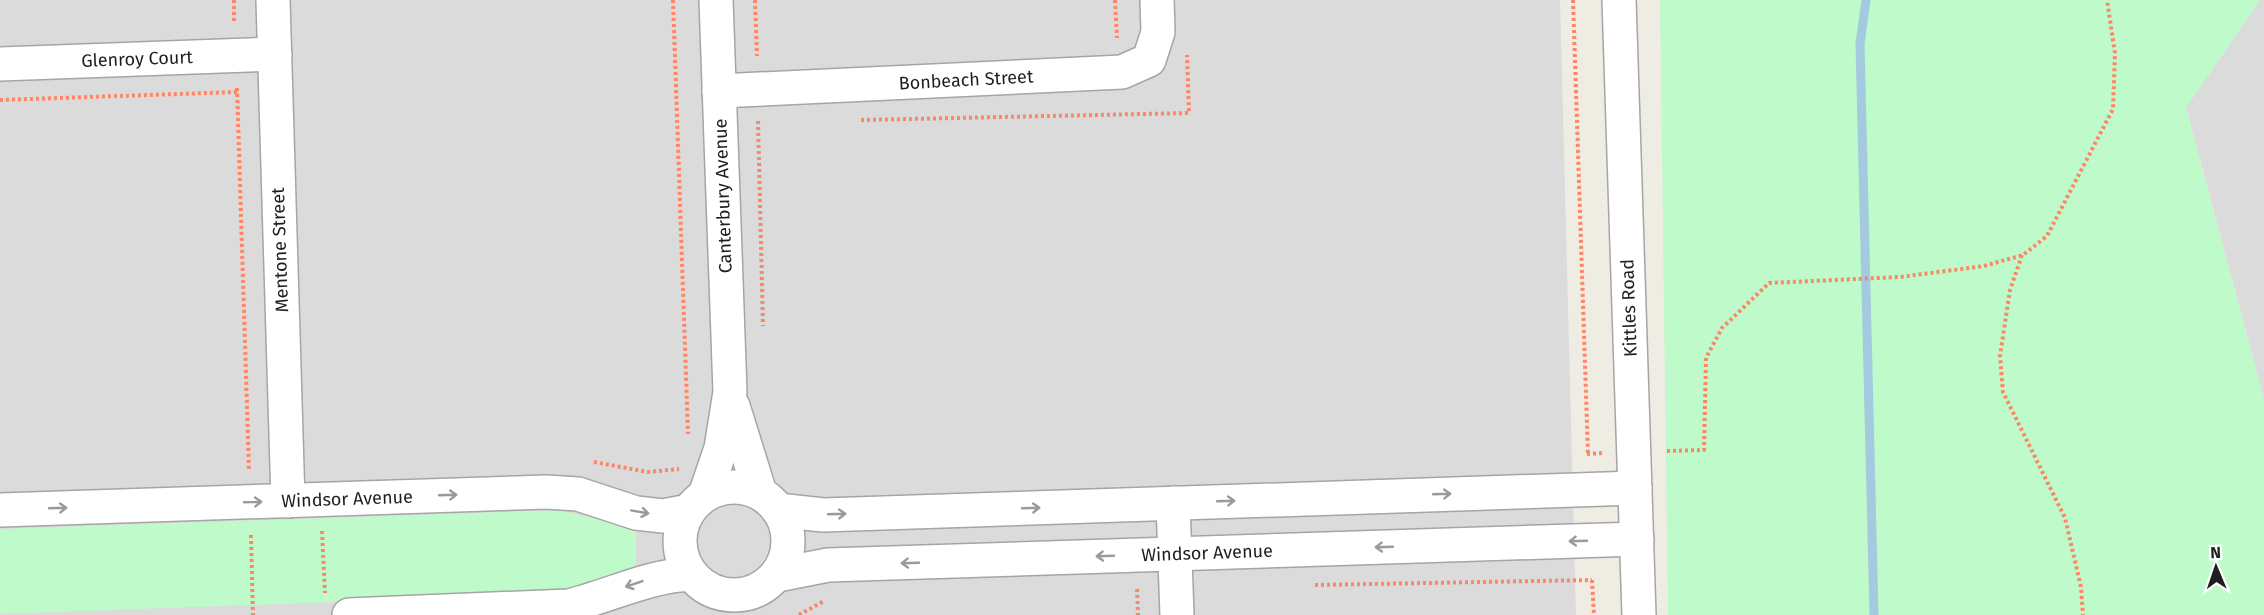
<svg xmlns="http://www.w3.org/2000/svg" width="2264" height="615" viewBox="0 0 2264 615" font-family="'Fira Sans',sans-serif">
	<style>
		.residential { fill: #dcdbdb }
		.park { fill: #bffaca }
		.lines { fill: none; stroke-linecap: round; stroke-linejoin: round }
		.stream { stroke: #a3cade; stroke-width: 9 }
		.street-casing { stroke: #a5a5a5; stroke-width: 36 }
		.path { stroke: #fd8667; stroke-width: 4; stroke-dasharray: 3 3; stroke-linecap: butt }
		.street { stroke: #fff; stroke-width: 33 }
		.oneway { stroke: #9a9a9a }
		.labels { text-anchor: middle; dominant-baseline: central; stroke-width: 6; stroke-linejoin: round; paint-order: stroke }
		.street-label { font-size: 18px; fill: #1e1e1e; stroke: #fff }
	</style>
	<rect width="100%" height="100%" fill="#efece4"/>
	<g class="residential">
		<polygon points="0,0 1560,0 1576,615 0,615"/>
		<polygon points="2260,0 2264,0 2264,399 2186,107"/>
	</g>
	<g class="park">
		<polygon points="1660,0 2260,0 2186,108 2264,399 2264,615 1668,615"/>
		<polygon points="560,510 636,529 636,569 561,594 0,614 0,529"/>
	</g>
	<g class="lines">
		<polyline class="stream" points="1866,0 1860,44 1874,615"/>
		<g class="street-casing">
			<g id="street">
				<polyline points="273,0 288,501"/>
				<polyline points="1619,0 1639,615"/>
				<polyline points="0,64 275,54"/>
				<polyline points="719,91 1122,72 1149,60 1158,32 1157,0"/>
				<polyline points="733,406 760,493"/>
				<circle cx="734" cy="541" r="54"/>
				<polyline points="705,495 721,448 730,392 716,0"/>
				<polyline points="1173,503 1177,615"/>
				<polyline points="0,510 546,492 578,494 636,513 663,516 689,511"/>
				<polyline points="778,510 823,515 1635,488"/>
				<polyline points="777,575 828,565 1637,539"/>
				<path d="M349 615 568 606C610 596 647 576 691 574"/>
			</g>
		</g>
		<g class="path">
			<polyline points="234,0 234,24"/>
			<polyline points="673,0 688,434"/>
			<polyline points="755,0 757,56"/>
			<polyline points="1115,0 1117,38"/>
			<polyline points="1573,0 1588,455"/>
			<polyline points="237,88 249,470"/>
			<polyline points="0,100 237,92"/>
			<polyline points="861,120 1189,113 1187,55"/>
			<polyline points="758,121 763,326"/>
			<polyline points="2022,255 2010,290 2000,356 2003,392 2065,518 2081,587 2083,615"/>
			<polyline points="1667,451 1704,450 1706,358 1722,328 1769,283 1900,277 1984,266 2023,255 2047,236 2113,109 2115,53 2107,0"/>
			<polyline points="1587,454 1602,453"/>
			<polyline points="594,462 648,472 679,469"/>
			<polyline points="322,531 325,593"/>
			<polyline points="251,535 253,615"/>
			<polyline points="1592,580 1594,615"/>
			<polyline points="1315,585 1592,580"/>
			<polyline points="1137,589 1138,615"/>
			<polyline points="799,615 824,601"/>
		</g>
		<use href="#street" class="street"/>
	</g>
	<defs><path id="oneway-shaft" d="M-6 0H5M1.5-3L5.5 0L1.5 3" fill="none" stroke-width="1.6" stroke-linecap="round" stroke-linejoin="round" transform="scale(1.5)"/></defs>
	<g class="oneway">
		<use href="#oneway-shaft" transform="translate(1442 494) rotate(-2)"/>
		<use href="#oneway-shaft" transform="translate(448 495) rotate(-2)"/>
		<use href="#oneway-shaft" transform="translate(1226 501) rotate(-2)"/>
		<use href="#oneway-shaft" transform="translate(253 502) rotate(-2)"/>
		<use href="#oneway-shaft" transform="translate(58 508) rotate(-2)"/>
		<use href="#oneway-shaft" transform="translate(1031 508) rotate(-2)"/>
		<use href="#oneway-shaft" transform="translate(640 512) rotate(10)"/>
		<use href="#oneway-shaft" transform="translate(837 514) rotate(-2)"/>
		<use href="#oneway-shaft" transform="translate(1578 541) rotate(178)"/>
		<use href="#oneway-shaft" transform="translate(1384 547) rotate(178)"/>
		<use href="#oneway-shaft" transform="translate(1105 556) rotate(178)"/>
		<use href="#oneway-shaft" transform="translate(910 563) rotate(178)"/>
		<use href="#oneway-shaft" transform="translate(634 584) rotate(161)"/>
	</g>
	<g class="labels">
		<g class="street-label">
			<text transform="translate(137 59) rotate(-2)">Glenroy Court</text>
			<text transform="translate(966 80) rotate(-3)">Bonbeach Street</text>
			<text transform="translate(723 196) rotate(-92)">Canterbury Avenue</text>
			<text transform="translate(280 250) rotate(-92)">Mentone Street</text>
			<text transform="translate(1629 308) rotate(-92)">Kittles Road</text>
			<text transform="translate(347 499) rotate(-2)">Windsor Avenue</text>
			<text transform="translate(1207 553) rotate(-2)">Windsor Avenue</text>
		</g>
	</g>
	<g transform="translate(2216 567) rotate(358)" stroke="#ffffff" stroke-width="4.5" paint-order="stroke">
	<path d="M0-4.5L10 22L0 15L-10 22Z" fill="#1e1e1e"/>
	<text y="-9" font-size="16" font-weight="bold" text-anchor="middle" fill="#1e1e1e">N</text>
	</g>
</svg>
